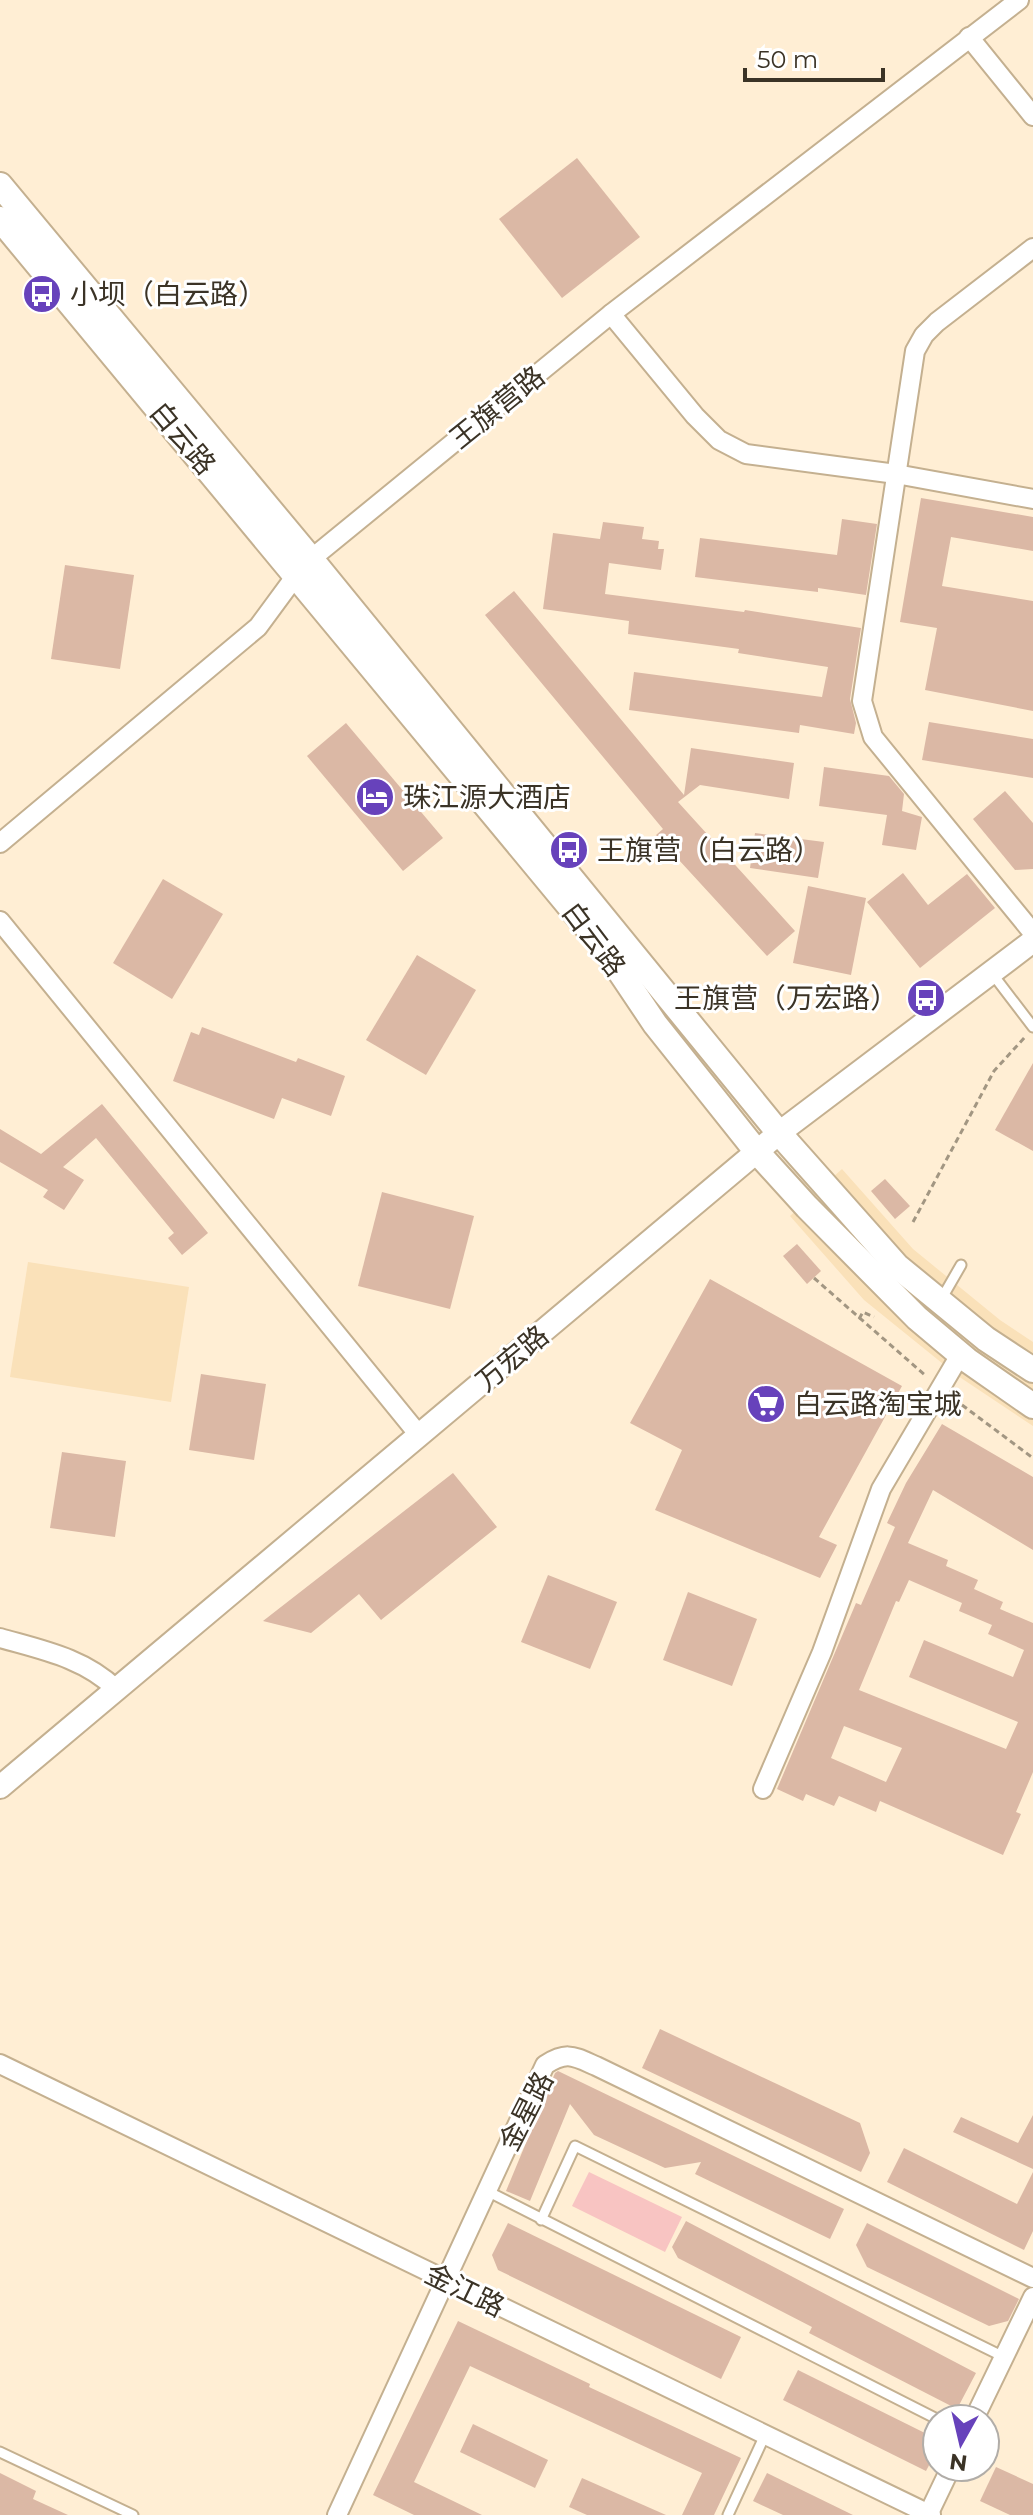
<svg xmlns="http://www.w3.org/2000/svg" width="1033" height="2515" viewBox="0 0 1033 2515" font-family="Montserrat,'Noto Sans SC',sans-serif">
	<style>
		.built { fill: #fae1b9 }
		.green { fill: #f8c4c2 }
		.building { fill: #dbb8a5; fill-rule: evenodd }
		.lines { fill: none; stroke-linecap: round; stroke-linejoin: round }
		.service-casing { stroke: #c4b090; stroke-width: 13 }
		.minor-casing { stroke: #c4b090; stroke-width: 22 }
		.tertiary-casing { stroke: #c4b090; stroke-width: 26 }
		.secondary-casing { stroke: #c4b090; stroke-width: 28 }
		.path { stroke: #a29682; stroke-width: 3; stroke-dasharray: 6 4; stroke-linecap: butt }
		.service { stroke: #fff; stroke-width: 9 }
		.minor { stroke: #fff; stroke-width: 18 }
		.tertiary { stroke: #fff; stroke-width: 22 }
		.secondary { stroke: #fff; stroke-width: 24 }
		.labels { text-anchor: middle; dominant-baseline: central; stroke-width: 6; stroke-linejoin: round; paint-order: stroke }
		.poi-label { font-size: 28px; fill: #3b3326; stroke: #fff; text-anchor: start }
		.street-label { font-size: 28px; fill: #3b3326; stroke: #fff }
	</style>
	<rect width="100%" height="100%" fill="#ffeed4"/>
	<g class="built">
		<polygon points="842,1169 913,1249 1000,1320 1033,1342 1033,1426 958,1376 864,1300 790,1216"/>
		<polygon points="28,1262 189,1287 171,1402 10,1377"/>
	</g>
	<polygon class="green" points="589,2172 682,2217 665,2252 572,2206"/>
	<g class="building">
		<polygon points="577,158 640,237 562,298 499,219"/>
		<polygon points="921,498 1033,517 1033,551 951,537 942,586 1033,601 1033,711 925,690 937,628 900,622"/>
		<polygon points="842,519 877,524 866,595 818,588 818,592 695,577 700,538 837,555"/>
		<polygon points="603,522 644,527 642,539 659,541 658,549 664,549 661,570 609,563 605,594 744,612 745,610 861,628 850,699 856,723 854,734 800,725 799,733 629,710 634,672 822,697 828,667 738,653 739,649 628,634 629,621 543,609 553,533 600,539"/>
		<polygon points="65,565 134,575 120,669 51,659"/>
		<polygon points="514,591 684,795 691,748 794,763 789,799 700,785 678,802 795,931 767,956 656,835 663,829 485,615"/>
		<polygon points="929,722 1033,739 1033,778 922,760"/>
		<polygon points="346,723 443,838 403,871 307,756"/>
		<polygon points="824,767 889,776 904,794 902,811 922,817 916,850 882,845 887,815 819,806"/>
		<polygon points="1005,791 1033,823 1033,869 1015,870 973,819"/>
		<polygon points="755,833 824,842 818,878 750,868"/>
		<polygon points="903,873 928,905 967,874 995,908 920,968 867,902"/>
		<polygon points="163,879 223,914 172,999 113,963"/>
		<polygon points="808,886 866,898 851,975 793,963"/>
		<polygon points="417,955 476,990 426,1075 366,1040"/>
		<polygon points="202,1027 296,1062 298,1058 345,1076 331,1116 282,1098 274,1119 173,1081 191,1032 199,1035"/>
		<polygon points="1033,1063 1033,1151 995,1130"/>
		<polygon points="102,1104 208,1233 182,1255 168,1238 174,1233 96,1138 63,1167 84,1180 64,1210 43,1197 48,1190 0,1162 0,1129 41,1154"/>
		<polygon points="885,1179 910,1206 895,1219 871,1191"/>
		<polygon points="382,1192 474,1216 450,1309 358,1286"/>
		<polygon points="797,1244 821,1271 807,1284 783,1256"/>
		<polygon points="710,1279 902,1386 819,1537 837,1545 820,1578 655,1510 682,1450 630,1423"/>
		<polygon points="201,1374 266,1384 254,1460 189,1450"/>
		<path d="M942 1424 1033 1477V1550L933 1490 908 1543 948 1560 946 1566 978 1580 974 1589 1003 1602 1000 1609 1033 1623V1772L1016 1812 1021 1814 1003 1855 880 1801 876 1812 839 1796 834 1806 806 1794 803 1801 777 1789 856 1603 861 1605 895 1527 887 1523 906 1483ZM909 1580 962 1603 959 1611 992 1625 988 1634 1024 1650 1013 1677 924 1640 909 1677 1018 1722 1006 1749 859 1690 896 1601 899 1602ZM844 1726 902 1748 886 1782 831 1758Z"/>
		<polygon points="62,1452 126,1461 115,1537 50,1528"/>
		<polygon points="453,1473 497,1527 381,1620 359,1594 311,1633 263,1621"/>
		<polygon points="548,1575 617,1602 590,1669 521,1642"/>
		<polygon points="688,1592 757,1619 732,1686 663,1660"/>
		<polygon points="660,2029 860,2123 870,2153 861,2172 642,2068"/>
		<polygon points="558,2071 844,2209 830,2239 695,2174 701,2162 665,2168 594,2135 570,2104 530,2201 506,2191 555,2073"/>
		<polygon points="1033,2115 1033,2169 953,2132 961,2117 1018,2143"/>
		<polygon points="904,2148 1017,2204 1033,2172 1033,2231 1024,2250 887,2182"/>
		<polygon points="686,2221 976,2373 957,2409 809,2333 812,2327 678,2258 672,2247"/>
		<polygon points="508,2223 741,2337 721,2379 498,2270 492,2255"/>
		<polygon points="867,2223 1019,2299 1008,2321 989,2326 867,2267 856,2245"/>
		<polygon points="458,2321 590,2384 589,2387 741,2458 714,2515 682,2515 702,2473 470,2366 414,2482 482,2515 414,2515 373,2495"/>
		<polygon points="798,2370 937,2439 937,2450 926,2471 783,2400"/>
		<polygon points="473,2424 548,2460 535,2488 460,2452"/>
		<polygon points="996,2467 1033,2484 1033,2515 1010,2515 980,2501"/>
		<polygon points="0,2473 36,2491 33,2499 68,2515 0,2515"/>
		<polygon points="767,2473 853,2515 783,2515 753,2501"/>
		<polygon points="582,2478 666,2515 587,2515 569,2507"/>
	</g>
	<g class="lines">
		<g class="service-casing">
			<g id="service">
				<polyline points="991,972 1033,1027"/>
				<polyline points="942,1298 961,1265"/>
				<polyline points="487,2191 937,2419"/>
				<polyline points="541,2220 575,2146 1004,2357"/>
				<polyline points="0,2452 133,2515"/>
				<polyline points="728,2515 765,2435"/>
			</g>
		</g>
		<g class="minor-casing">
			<g id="minor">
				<polyline points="969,37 1033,116"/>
				<polyline points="1033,248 937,322 924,335 915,351 862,701 873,737 1033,933"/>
				<polyline points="611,314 695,416 719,440 746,454 896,474 1033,499"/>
				<polyline points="0,843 258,627 297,574 311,559 611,314 1019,0"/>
				<polyline points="0,921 419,1435"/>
				<path d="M0 1638C42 1650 84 1658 116 1689"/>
				<polyline points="763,1789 822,1652 881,1489 960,1355"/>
				<polyline points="0,2064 931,2515"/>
				<polyline points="974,2419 1033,2297"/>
				<path d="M337 2515 545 2065C567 2051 573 2056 596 2066L1033 2278"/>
				<polyline points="928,2515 951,2467"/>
			</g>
		</g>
		<g class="tertiary-casing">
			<polyline id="tertiary" points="0,1787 779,1133 1033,941"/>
		</g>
		<g class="secondary-casing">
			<g id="secondary">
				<polyline points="0,185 311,559 779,1133 897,1266 986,1339 1033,1370"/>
				<polyline points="0,219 604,948 655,1024 757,1152 807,1207 917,1318 967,1360 1033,1406"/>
			</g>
		</g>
		<g class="path">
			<polyline points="913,1222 994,1071 1025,1037"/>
			<polyline points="814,1278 926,1376"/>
			<polyline points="859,1319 863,1312 874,1317"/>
			<polyline points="954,1399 1033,1458"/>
		</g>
		<use href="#service" class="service"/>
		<use href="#minor" class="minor"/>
		<use href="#tertiary" class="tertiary"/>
		<use href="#secondary" class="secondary"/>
	</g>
	<defs>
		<g id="bus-disc" transform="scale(2)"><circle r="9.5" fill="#6742bb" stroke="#fff"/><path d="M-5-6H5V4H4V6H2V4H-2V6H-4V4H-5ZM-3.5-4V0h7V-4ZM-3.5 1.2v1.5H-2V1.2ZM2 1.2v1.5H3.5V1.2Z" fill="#fff"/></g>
		<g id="hotel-disc" transform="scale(2)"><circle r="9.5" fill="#6742bb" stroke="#fff"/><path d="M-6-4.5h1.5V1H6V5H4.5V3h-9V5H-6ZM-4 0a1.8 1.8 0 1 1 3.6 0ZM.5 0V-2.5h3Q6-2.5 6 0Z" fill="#fff"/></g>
		<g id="supermarket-disc" transform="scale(2)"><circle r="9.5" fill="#6742bb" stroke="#fff"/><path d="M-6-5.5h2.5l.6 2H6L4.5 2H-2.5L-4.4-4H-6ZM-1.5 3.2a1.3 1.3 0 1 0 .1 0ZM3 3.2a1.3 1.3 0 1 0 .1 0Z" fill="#fff"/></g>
	</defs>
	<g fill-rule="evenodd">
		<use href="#bus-disc" x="42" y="294"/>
		<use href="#hotel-disc" x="375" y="797"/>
		<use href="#bus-disc" x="569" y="850"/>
		<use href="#bus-disc" x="926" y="998"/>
		<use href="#supermarket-disc" x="766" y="1404"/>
	</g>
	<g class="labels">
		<g class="poi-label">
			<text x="70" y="294">小坝（白云路）</text>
			<text x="403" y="797">珠江源大酒店</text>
			<text x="597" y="850">王旗营（白云路）</text>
			<text x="898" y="998" text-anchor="end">王旗营（万宏路）</text>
			<text x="794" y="1404">白云路淘宝城</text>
		</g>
		<g class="street-label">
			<text transform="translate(497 407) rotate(-39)">王旗营路</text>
			<text transform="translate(183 438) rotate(50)">白云路</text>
			<text transform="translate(594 939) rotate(53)">白云路</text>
			<text transform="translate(512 1358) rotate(-40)">万宏路</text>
			<text transform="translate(526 2111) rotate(-63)">金星路</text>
			<text transform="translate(465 2290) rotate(26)">金江路</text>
		</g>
	</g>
	<g transform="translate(961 2443) rotate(188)"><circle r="38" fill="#ffffff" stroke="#b1ada8" stroke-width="2"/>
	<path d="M0-6L14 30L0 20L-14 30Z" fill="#6742bb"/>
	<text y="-12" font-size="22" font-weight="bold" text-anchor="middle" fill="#3b3326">N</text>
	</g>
	<path d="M745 68v12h138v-12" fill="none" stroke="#3b3326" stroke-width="4"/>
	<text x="757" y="68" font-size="24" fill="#3b3326" stroke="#ffffff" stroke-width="6" paint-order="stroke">50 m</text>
</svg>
